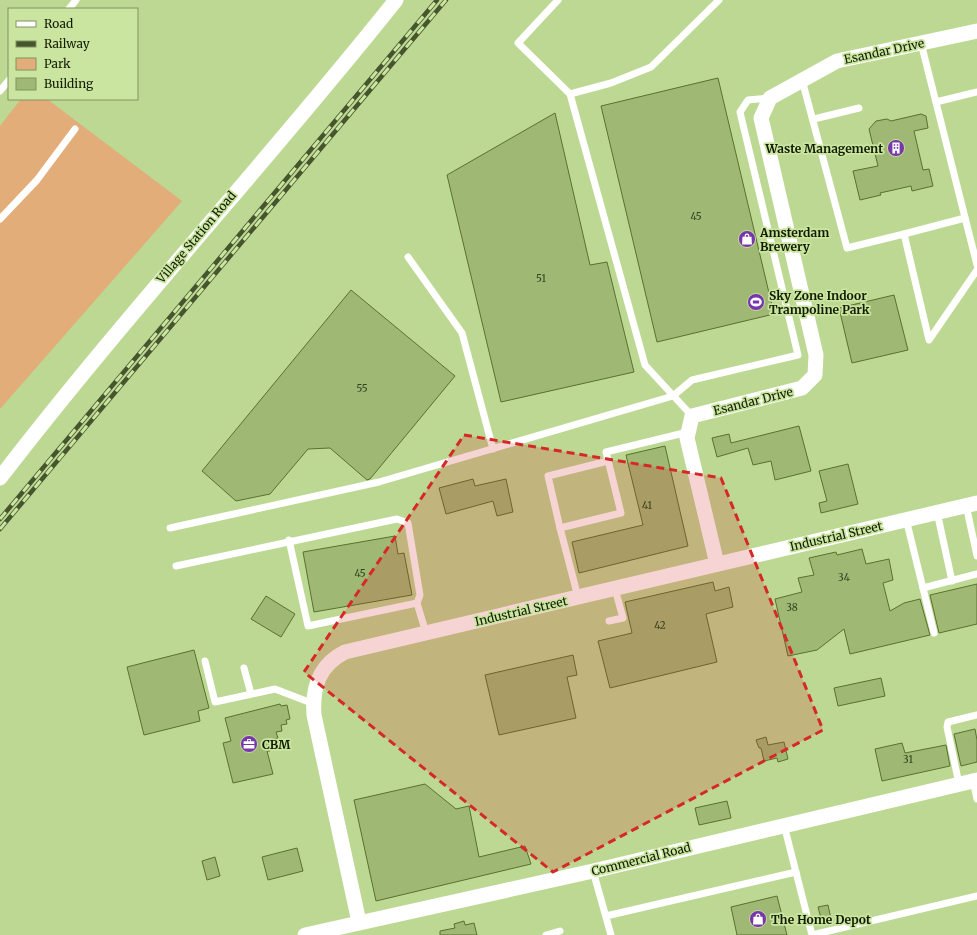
<svg xmlns="http://www.w3.org/2000/svg" width="977" height="935" viewBox="0 0 977 935" font-family="Merriweather,serif">
	<style>
		.green { fill: #e2ad78 }
		.building { fill: #9fb975; stroke: #59712e }
		.lines { fill: none; stroke-linecap: round; stroke-linejoin: round }
		.service { stroke: #fff; stroke-width: 7 }
		.minor { stroke: #fff; stroke-width: 15 }
		.rail-casing { stroke: #47552e; stroke-width: 4.5 }
		.rail { stroke: #c9e59f; stroke-width: 3; stroke-dasharray: 9; stroke-linecap: butt }
		.marked { fill: #d62828; fill-opacity: 0.2; stroke: #d62828; stroke-width: 3; stroke-dasharray: 8 5; stroke-linejoin: round }
		.labels { text-anchor: middle; dominant-baseline: central; stroke-width: 3.5; stroke-linejoin: round; paint-order: stroke }
		.number-label { font-size: 10px; fill: #35421f }
		.street-label { font-size: 12px; fill: #121b02; stroke: #c9e59f }
		.poi-label { font-size: 12px; font-weight: bold; fill: #121b02; stroke: #c9e59f; text-anchor: start }
	</style>
	<rect width="100%" height="100%" fill="#bcd892"/>
	<polygon class="green" points="21,99 47,99 182,201 0,409 0,126"/>
	<g class="building">
		<polygon points="718,78 774,314 657,342 601,106"/>
		<polygon points="555,113 590,265 607,262 634,372 501,402 447,175"/>
		<polygon points="921,114 926,116 928,128 914,131 923,170 929,169 933,186 912,191 911,186 880,193 881,195 860,200 853,171 878,166 869,129 876,121 887,119 891,121"/>
		<polygon points="351,290 455,376 370,479 367,480 330,448 308,449 270,494 236,501 202,471"/>
		<polygon points="894,295 908,350 852,363 839,308"/>
		<polygon points="799,426 811,471 775,480 771,461 753,465 748,448 717,457 712,438 729,434 731,443"/>
		<polygon points="665,446 688,546 579,573 572,542 643,525 626,455"/>
		<polygon points="848,464 858,504 821,513 819,503 827,501 819,471"/>
		<polygon points="473,479 475,486 506,479 513,512 497,516 493,501 446,514 439,488"/>
		<polygon points="395,536 398,554 404,553 412,595 314,612 303,552"/>
		<polygon points="862,549 866,564 889,559 893,580 883,583 890,611 904,603 920,599 930,635 850,654 844,629 817,650 788,656 775,599 802,592 798,578 814,575 809,558 836,552 837,555"/>
		<polygon points="713,582 715,591 729,587 733,607 706,614 717,662 610,688 598,641 632,633 625,602"/>
		<polygon points="977,584 977,624 939,633 930,595"/>
		<polygon points="266,596 295,614 281,637 251,619"/>
		<polygon points="194,650 209,708 198,711 200,721 144,735 127,667"/>
		<polygon points="573,655 577,675 567,677 576,718 499,735 485,675"/>
		<polygon points="881,678 885,696 838,706 834,688"/>
		<polygon points="280,704 281,706 287,705 290,719 286,720 287,724 281,725 282,731 276,732 278,738 272,739 274,745 268,746 270,751 267,751 273,774 233,783 223,743 231,741 225,718"/>
		<polygon points="975,729 977,740 977,762 961,766 954,734"/>
		<polygon points="766,737 768,745 784,742 788,759 778,762 777,758 764,761 761,748 759,748 756,740"/>
		<polygon points="902,743 905,753 946,745 950,766 882,781 875,749"/>
		<polygon points="425,784 456,809 469,806 479,857 525,846 531,864 376,901 354,800"/>
		<polygon points="727,801 731,818 699,825 695,808"/>
		<polygon points="297,848 303,871 268,880 262,857"/>
		<polygon points="215,857 220,876 207,880 202,861"/>
		<polygon points="777,896 787,935 737,935 731,907"/>
		<polygon points="828,905 831,919 822,922 818,907"/>
		<polygon points="464,921 465,925 474,923 477,935 440,935 440,931 455,928 454,924"/>
	</g>
	<g class="lines">
		<g class="service">
			<polyline points="558,0 518,43 570,94 611,83 651,67 719,0"/>
			<polyline points="69,9 76,0"/>
			<polyline points="921,43 977,265"/>
			<polyline points="802,80 847,248 904,234 929,340 977,270"/>
			<polyline points="0,91 9,80"/>
			<polyline points="570,94 645,365 692,416"/>
			<polyline points="936,102 977,92"/>
			<polyline points="814,119 859,108"/>
			<polyline points="0,219 37,180 75,129"/>
			<polyline points="904,234 965,218"/>
			<polyline points="408,257 462,333 493,449"/>
			<polyline points="966,505 977,556"/>
			<polyline points="937,512 952,581"/>
			<polyline points="906,519 934,633"/>
			<polyline points="170,528 379,482 673,396 692,380 798,355 740,112 748,100 770,98"/>
			<polyline points="560,528 548,476 608,461"/>
			<polyline points="289,540 308,626 417,603"/>
			<polyline points="176,566 397,519 408,523 420,595 417,603 426,633"/>
			<polyline points="923,588 977,574"/>
			<polyline points="578,597 560,528 621,513 606,452 688,432"/>
			<polyline points="609,621 623,618 615,589"/>
			<polyline points="205,661 215,702 275,689 314,704"/>
			<polyline points="244,668 251,694"/>
			<polyline points="973,781 977,799"/>
			<polyline points="959,784 947,727 948,722 977,715"/>
			<polyline points="784,825 812,935 977,896"/>
			<polyline points="593,871 611,935"/>
			<polyline points="606,916 796,872"/>
			<polyline points="546,935 560,931"/>
		</g>
		<g class="minor">
			<path d="M0 478C126 314 267 162 396 0"/>
			<polyline points="717,564 687,438 692,416 802,388 815,375 816,355 761,118 770,98 837,61 977,31"/>
			<path d="M359 922 314 715C312 687 319 665 345 652L977 503"/>
			<polyline points="305,935 593,871 977,780"/>
		</g>
		<g class="rail-casing">
			<g id="rail">
				<polyline points="0,519 437,0"/>
				<polyline points="0,529 446,0"/>
			</g>
		</g>
		<use href="#rail" class="rail"/>
	</g>
	<path class="marked" d="M464 435 721 478 823 730 553 872 304 672Z"/>
	<defs>
		<g id="building-disc" transform="scale(0.9)"><circle r="9.5" fill="#7737ab" stroke="#c9e59f"/><path d="M-4-6H4V6H1V3H-1V6H-4ZM-2.5-4.3h1.7v1.8h-1.7ZM.8-4.3h1.7v1.8H.8ZM-2.5-1h1.7V.8h-1.7ZM.8-1h1.7V.8H.8Z" fill="#fff"/></g>
		<g id="shop-disc" transform="scale(0.9)"><circle r="9.5" fill="#7737ab" stroke="#c9e59f"/><path d="M-5-2.5h2.3a2.7 3.5 0 0 1 5.4 0H5L5.5 6h-11ZM-1.5-2.5h3a1.5 2.3 0 0 0-3 0Z" fill="#fff"/></g>
		<g id="stadium-disc" transform="scale(0.9)"><circle r="9.5" fill="#7737ab" stroke="#c9e59f"/><path d="M0-5a6.5 5 0 1 0 0 10a6.5 5 0 1 0 0-10ZM-3.5-1.8h7v3.6h-7Z" fill="#fff"/></g>
		<g id="office-disc" transform="scale(0.9)"><circle r="9.5" fill="#7737ab" stroke="#c9e59f"/><path d="M-6-3h4V-5.5h4V-3h4V5H-6ZM-1-4.5V-3h2v-1.5ZM-6 0V1H6V0Z" fill="#fff"/></g>
	</defs>
	<g fill-rule="evenodd">
		<use href="#building-disc" x="896" y="148"/>
		<use href="#shop-disc" x="747" y="239"/>
		<use href="#stadium-disc" x="756" y="302"/>
		<use href="#office-disc" x="249" y="744"/>
		<use href="#shop-disc" x="758" y="919"/>
	</g>
	<g class="labels">
		<g class="number-label">
			<text x="696" y="216">45</text>
			<text x="541" y="278">51</text>
			<text x="362" y="388">55</text>
			<text x="647" y="505">41</text>
			<text x="360" y="573">45</text>
			<text x="844" y="577">34</text>
			<text x="792" y="607">38</text>
			<text x="660" y="625">42</text>
			<text x="908" y="759">31</text>
		</g>
		<g class="street-label">
			<text transform="translate(884 51) rotate(-12)">Esandar Drive</text>
			<text transform="translate(196 237) rotate(-50)">Village Station Road</text>
			<text transform="translate(753 401) rotate(-14)">Esandar Drive</text>
			<text transform="translate(836 536) rotate(-13)">Industrial Street</text>
			<text transform="translate(521 611) rotate(-13)">Industrial Street</text>
			<text transform="translate(641 859) rotate(-14)">Commercial Road</text>
		</g>
		<g class="poi-label">
			<text x="883" y="148" text-anchor="end">Waste Management</text>
			<text x="760" y="232">Amsterdam<tspan x="760" dy="14">Brewery</tspan></text>
			<text x="769" y="295">Sky Zone Indoor<tspan x="769" dy="14">Trampoline Park</tspan></text>
			<text x="262" y="744">CBM</text>
			<text x="771" y="919">The Home Depot</text>
		</g>
	</g>
	<rect x="8" y="8" width="130" height="92" fill="#c9e59f" stroke="#809460"/>
	<rect x="16" y="21" width="20" height="6" fill="#ffffff" stroke="#809460"/>
	<text x="44" y="28" font-size="12" fill="#121b02">Road</text>
	<rect x="16" y="41" width="20" height="6" fill="#47552e" stroke="#809460"/>
	<text x="44" y="48" font-size="12" fill="#121b02">Railway</text>
	<rect x="16" y="58" width="20" height="12" fill="#e2ad78" stroke="#809460"/>
	<text x="44" y="68" font-size="12" fill="#121b02">Park</text>
	<rect x="16" y="78" width="20" height="12" fill="#9fb975" stroke="#809460"/>
	<text x="44" y="88" font-size="12" fill="#121b02">Building</text>
</svg>
